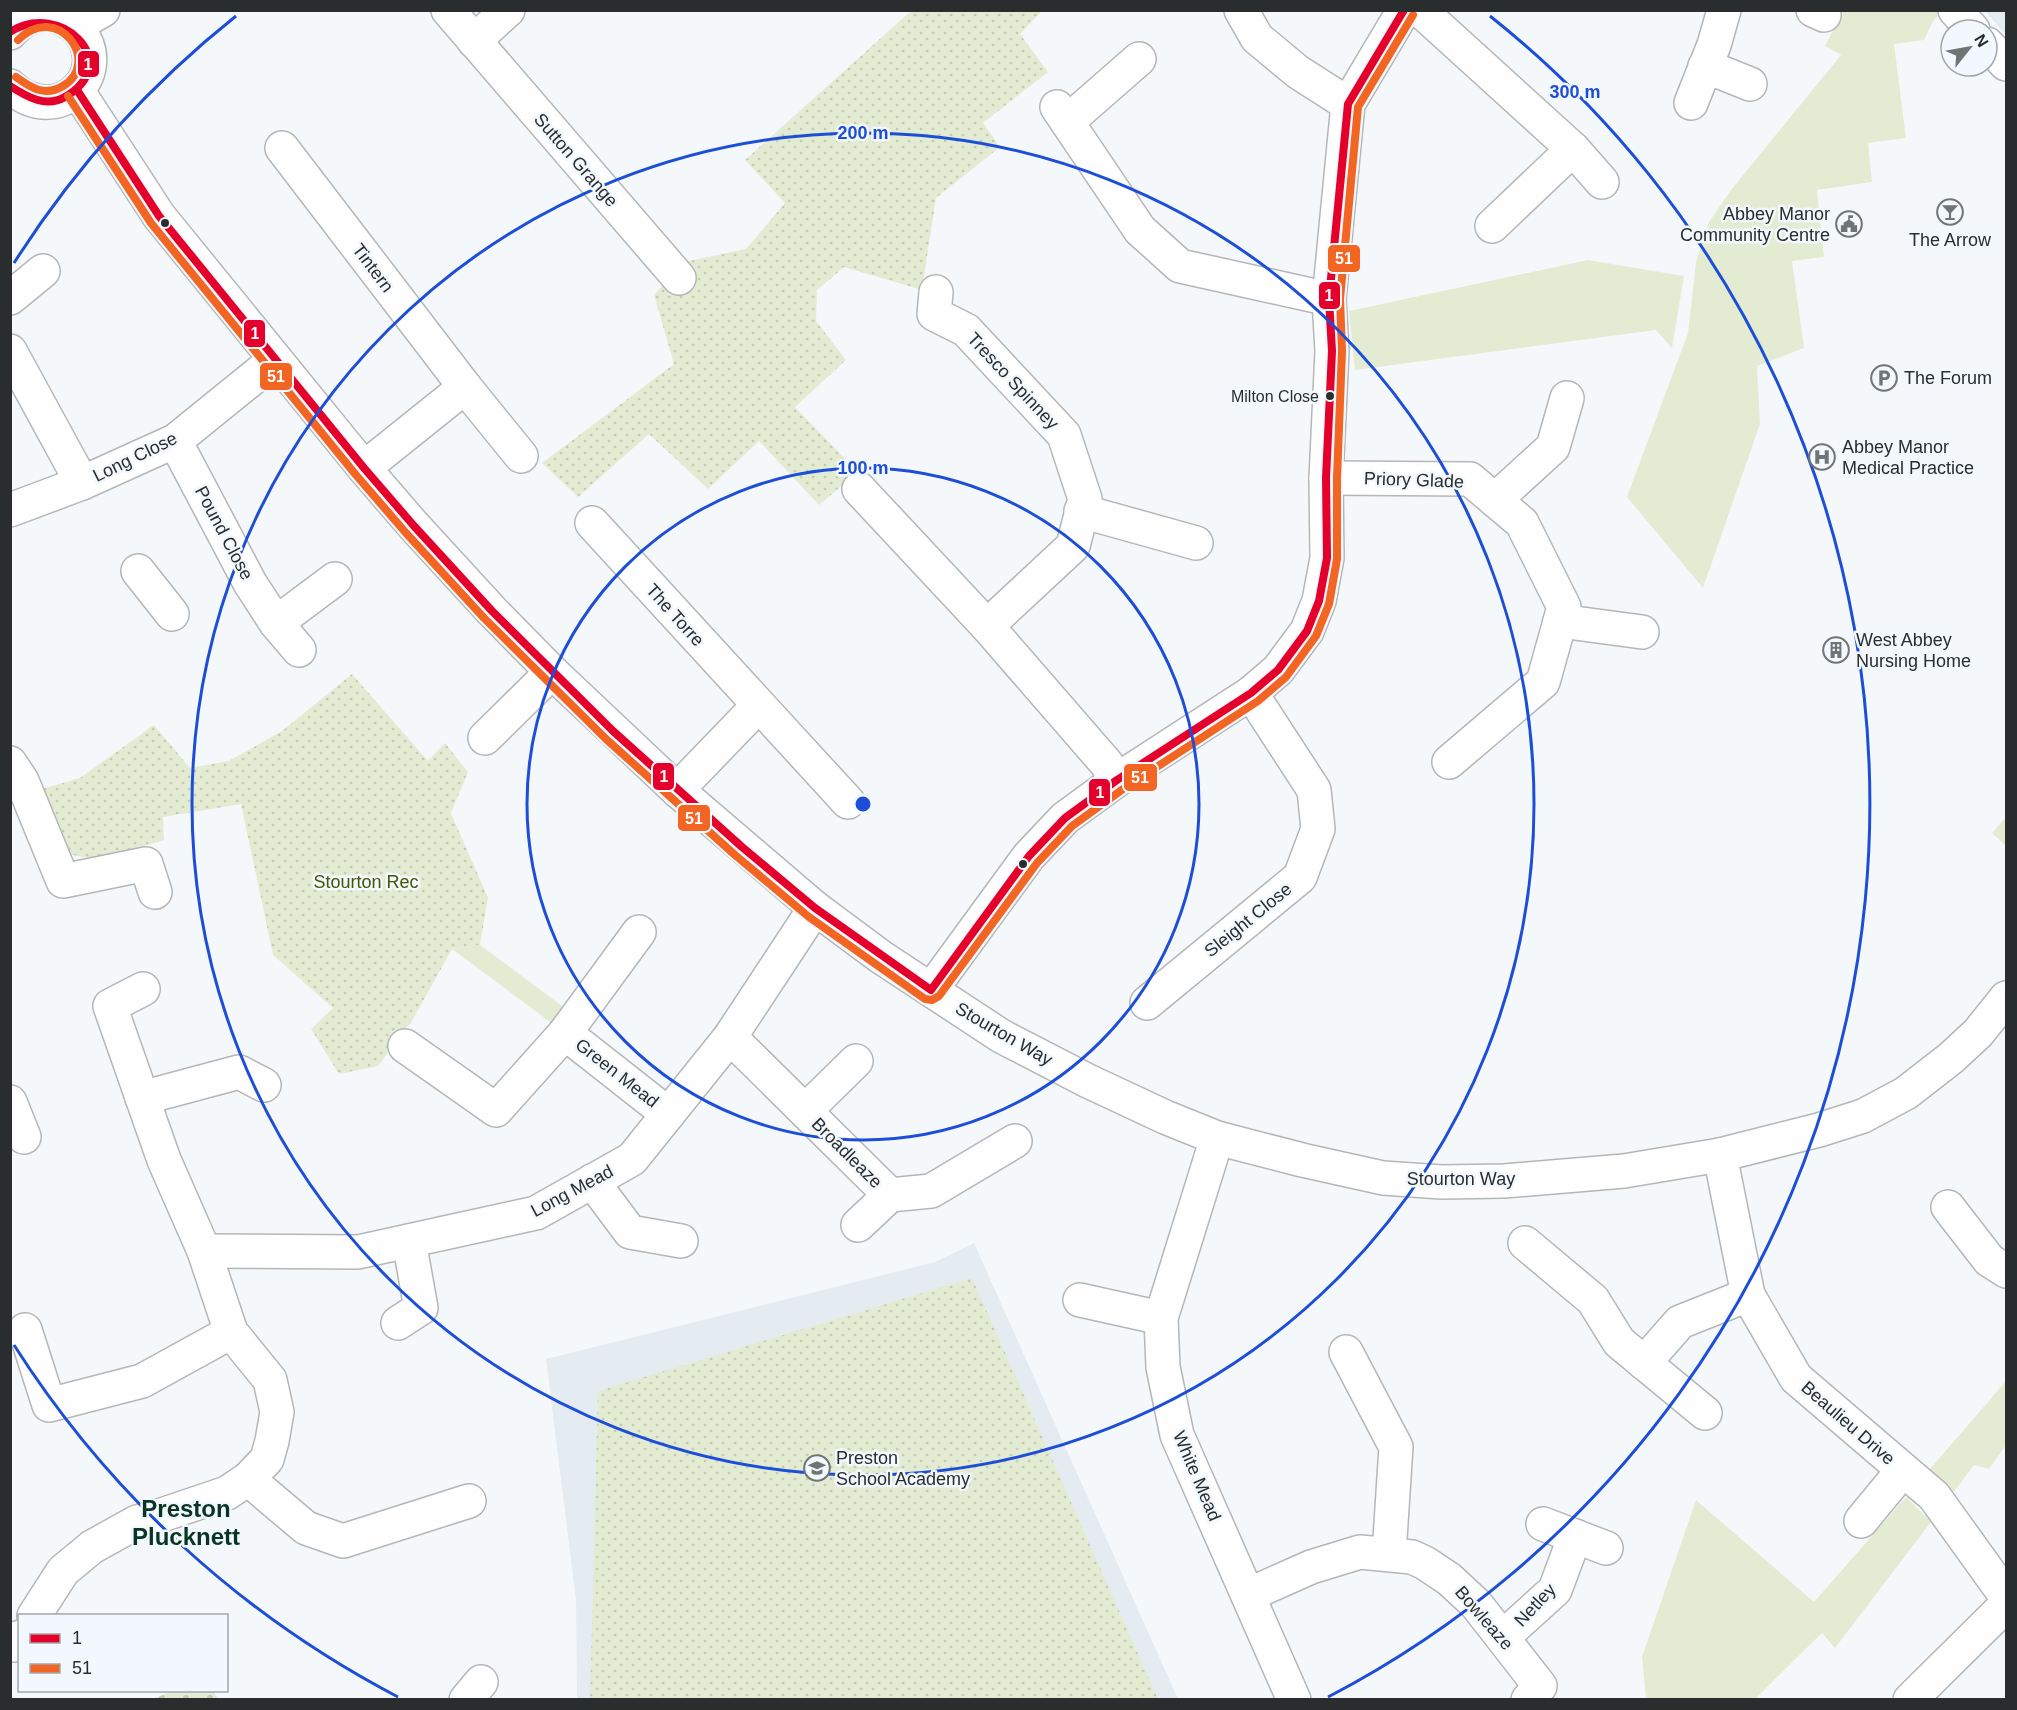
<svg xmlns="http://www.w3.org/2000/svg" width="2017" height="1710" viewBox="0 0 2017 1710" font-family="Helvetica,sans-serif">
	<style>
		.built { fill: #e4ecf2 }
		.grass { fill: #e3ecd2 }
		.cemetery { fill: url(#cemetery-stones) }
		.park { fill: url(#park-dots) }
		.lines { fill: none; stroke-linecap: round; stroke-linejoin: round }
		.minor-casing { stroke: #b4b6b8; stroke-width: 36 }
		.minor { stroke: #fefefe; stroke-width: 33 }
		.bus-1-casing { stroke: #f2f8fd; stroke-width: 12 }
		.bus-2-casing { stroke: #f2f8fd; stroke-width: 12 }
		.bus-1 { stroke: #e4002b; stroke-width: 8 }
		.bus-2 { stroke: #f26522; stroke-width: 8 }
		.ring { fill: none; stroke: #1d4ed8; stroke-width: 3 }
		.bus-dot { fill: #2a2d2e; stroke: #f2f8fd; stroke-width: 2 }
		.labels { text-anchor: middle; dominant-baseline: central; stroke-width: 5; stroke-linejoin: round; paint-order: stroke }
		.bus-label { font-size: 16px; fill: #2a2d2e; stroke: #f2f8fd; text-anchor: end }
		.street-label { font-size: 18px; fill: #2a2d2e; stroke: #f2f8fd }
		.poi-label { font-size: 18px; fill: #2a2d2e; stroke: #f2f8fd; text-anchor: start }
		.park-label { font-size: 18px; fill: #465505; stroke: #f2f8fd }
		.district-label { font-size: 24px; font-weight: bold; fill: #093622; stroke: #f2f8fd }
		.centre { fill: #1d4ed8; stroke: #f2f8fd; stroke-width: 3 }
		.ring-label { font-size: 18px; text-anchor: middle; font-weight: bold; fill: #1d4ed8; stroke: #f2f8fd; stroke-width: 5; stroke-linejoin: round; paint-order: stroke }
		.line-badge { stroke: #f2f8fd; stroke-width: 2 }
		.badge-label { font-size: 16px; text-anchor: middle; font-weight: bold; fill: #fff }
	</style>
	<defs>
		<pattern id="cemetery-stones" width="16" height="16" patternUnits="userSpaceOnUse" patternTransform="scale(1.5)"><rect width="16" height="16" fill="#e3ecd2"/><path d="M2 7V4a2 2 0 0 1 4 0v3zM10 15v-3a2 2 0 0 1 4 0v3z" fill="#c3cbb5"/></pattern>
		<pattern id="park-dots" width="8" height="8" patternUnits="userSpaceOnUse" patternTransform="scale(1.5)"><rect width="8" height="8" fill="#e3ecd2"/><path d="M2 2h.1M6 6h.1" fill="none" stroke="#c3cbb5" stroke-width="1.8" stroke-linecap="round"/></pattern>
	</defs>
	<rect width="100%" height="100%" fill="#f5f8fa"/>
	<g class="built">
		<polygon points="1985,11 2006,11 2006,35"/>
		<polygon points="974,1243 1178,1699 577,1699 576,1600 546,1359 935,1262"/>
	</g>
	<g class="grass">
		<polygon points="1843,11 1942,11 1933,21 1924,40 1894,44 1906,138 1868,143 1872,182 1817,190 1824,257 1792,261 1804,348 1757,366 1760,424 1703,588 1627,497 1688,333 1696,262 1709,222 1731,190 1841,55 1825,46"/>
		<polygon points="1588,260 1684,276 1672,348 1656,330 1355,370 1349,311"/>
		<polygon points="2006,817 2006,846 1992,833"/>
		<polygon points="480,945 566,1009 553,1024 452,949"/>
		<polygon points="2006,1381 2006,1445 1989,1469 1974,1465 1947,1501 1924,1476"/>
		<polygon points="1906,1497 1931,1522 1835,1648 1822,1633 1755,1699 1646,1699 1642,1657 1696,1500 1814,1602"/>
	</g>
	<polygon class="cemetery" points="172,1691 213,1691 218,1699 153,1699"/>
	<g class="park">
		<polygon points="911,11 1042,11 1020,34 1048,72 983,123 1000,147 936,198 922,290 844,267 817,290 816,321 846,360 795,407 858,472 819,505 759,441 708,489 649,434 578,497 542,463 674,364 654,295 684,262 746,249 785,203 745,160"/>
		<path d="M352 674 428 761 445 743 468 772 451 813 488 898 480 945 452 949 413 1019 378 1066 339 1074 311 1029 333 1008 273 955 241 804 163 817 164 840C138 847 87 869 65 850 58 844 43 802 38 790L80 778 154 725 190 768 229 761 282 731Z"/>
		<polygon points="972,1278 1158,1699 590,1699 598,1391"/>
	</g>
	<g class="lines">
		<g class="minor-casing">
			<g id="minor">
				<polyline points="448,10 679,278"/>
				<polyline points="1241,10 1257,38 1298,72 1348,104"/>
				<polyline points="1420,10 1573,149 1602,182"/>
				<polyline points="1813,10 1824,15"/>
				<polyline points="1955,10 1973,30"/>
				<polyline points="75,26 103,10"/>
				<path d="M10 33C20 21 35 13 51 15 62 17 72 23 79 31 114 75 56 130 10 86"/>
				<polyline points="474,41 508,10"/>
				<polyline points="1987,44 2006,64"/>
				<polyline points="1705,66 1750,84"/>
				<polyline points="77,90 159,216 364,468 414,526 492,611 552,672 677,790 815,908 881,957 1001,1036 1088,1081 1165,1117 1217,1138 1302,1160 1383,1178 1442,1182 1504,1181 1624,1171 1720,1155 1819,1130 1863,1116 1906,1093 1951,1058 1978,1033 2006,998"/>
				<polyline points="1691,103 1714,45 1724,10"/>
				<polyline points="1057,107 1140,230 1180,266 1329,299"/>
				<polyline points="1067,122 1139,59"/>
				<polyline points="282,148 465,387 521,456"/>
				<polyline points="1492,226 1573,149"/>
				<polyline points="936,292 934,314 966,330 1064,435 1085,499 1073,546 987,626"/>
				<polyline points="10,298 43,271"/>
				<polyline points="10,351 82,483"/>
				<polyline points="175,441 250,583 276,623 335,579"/>
				<polyline points="364,468 465,387"/>
				<polyline points="1326,478 1470,479 1522,523 1564,607 1543,682 1449,762"/>
				<polyline points="859,489 987,626 1106,763 1117,780"/>
				<polyline points="1495,500 1553,447 1567,398"/>
				<polyline points="10,510 82,483 175,441 275,360"/>
				<polyline points="1081,511 1196,543"/>
				<polyline points="592,523 848,802"/>
				<polyline points="138,571 172,614"/>
				<polyline points="1560,621 1642,632"/>
				<polyline points="276,623 299,650"/>
				<polyline points="485,738 552,672"/>
				<polyline points="10,763 22,781 63,881 146,864 155,892"/>
				<polyline points="677,790 758,706"/>
				<polyline points="143,989 110,1006 164,1160 204,1251 231,1332 270,1380 277,1412 272,1441 267,1459 248,1479 306,1528 343,1541 469,1501"/>
				<polyline points="931,990 1029,856 1065,818 1117,780 1251,693 1278,670 1307,631 1319,601 1327,558 1326,478 1332,351 1329,299 1348,104 1404,10"/>
				<polyline points="1147,1003 1300,877 1318,829 1314,790 1251,693"/>
				<polyline points="565,1033 668,1114"/>
				<polyline points="730,1037 890,1195 931,1191 1015,1141"/>
				<polyline points="405,1046 496,1110 565,1033 639,932"/>
				<polyline points="142,1098 239,1072 264,1085"/>
				<polyline points="10,1102 24,1137"/>
				<polyline points="805,1111 856,1061"/>
				<polyline points="1217,1138 1161,1318 1163,1367 1177,1435 1294,1700"/>
				<polyline points="1720,1155 1748,1295 1796,1378 1934,1496 2006,1596"/>
				<polyline points="592,1181 630,1232 681,1241"/>
				<polyline points="1948,1207 1989,1260 2006,1271"/>
				<polyline points="858,1225 890,1195"/>
				<polyline points="1525,1243 1593,1300 1619,1342 1705,1413"/>
				<polyline points="204,1251 358,1252 536,1213 632,1159 730,1037 815,908"/>
				<polyline points="1080,1300 1161,1318"/>
				<polyline points="398,1323 421,1308 409,1241"/>
				<polyline points="25,1330 49,1405 142,1381 231,1332"/>
				<polyline points="1346,1352 1396,1447 1389,1554"/>
				<polyline points="1644,1363 1680,1322 1748,1295"/>
				<polyline points="1861,1521 1903,1470"/>
				<polyline points="1543,1524 1606,1548"/>
				<polyline points="1248,1595 1311,1567 1360,1552 1412,1557 1425,1563 1449,1579 1476,1604 1540,1686 1528,1700"/>
				<polyline points="34,1616 63,1571 92,1547 137,1522 159,1516 227,1493 248,1479"/>
				<polyline points="1503,1637 1555,1590 1575,1536"/>
				<polyline points="14,1645 20,1637"/>
				<polyline points="466,1700 481,1682"/>
				<polyline points="1910,1700 2006,1605"/>
			</g>
		</g>
		<use href="#minor" class="minor"/>
		<g class="bus-1-casing">
			<g id="bus-1">
				<path d="M10 32C60 0 125 62 65 97 46 108 27 97 10 86"/>
				<polyline points="77,90 159,216 364,468 414,526 492,611 613,731 742,847 815,908 931,990 1029,856 1065,818 1117,780 1251,693 1278,670 1307,631 1319,601 1327,558 1326,478 1332,351 1329,299 1348,104 1404,10"/>
			</g>
		</g>
		<g class="bus-2-casing">
			<g id="bus-2">
				<path d="M16 77C31 88 45 97 63 86 103 62 57 0 18 40"/>
				<polyline points="68,96 151,223 356,475 406,533 484,618 606,739 735,855 809,917 925,999 932,1000 939,996 1037,863 1072,826 1123,789 1258,701 1286,677 1316,636 1329,604 1337,559 1337,478 1342,351 1340,299 1358,107 1413,15"/>
			</g>
		</g>
		<use href="#bus-1" class="bus-1"/>
		<use href="#bus-2" class="bus-2"/>
	</g>
	<g class="ring">
		<circle cx="863" cy="804" r="336"/>
		<circle cx="863" cy="804" r="671"/>
		<path d="M398 1697A1007 1007 0 0 1 14 1345M14 263A1007 1007 0 0 1 236 16M1490 16A1007 1007 0 0 1 1328 1697"/>
	</g>
	<defs>
		<g id="bar-ring" transform="scale(1.35)"><circle r="9.5" fill="#f2f8fd" stroke="#717475" stroke-width="1.5"/><path d="M-6-5H6L.8 .8V4.5H3.5V6h-7V4.5H-.8V.8Z" fill="#717475"/></g>
		<g id="civic-ring" transform="scale(1.35)"><circle r="9.5" fill="#f2f8fd" stroke="#717475" stroke-width="1.5"/><path d="M-.6-6.5H3V-4.5H.6V-3L4-1V1h2V6H-6V1h2V-1L-.6-3ZM-1.2 2.5V6h2.4V2.5Z" fill="#717475"/></g>
		<g id="parking-ring" transform="scale(1.35)"><circle r="9.5" fill="#f2f8fd" stroke="#717475" stroke-width="1.5"/><path d="M-3.5-5.5H1a3.5 3.5 0 0 1 0 7H-1V5.5H-3.5ZM-1-3.4V-.6H.8a1.4 1.4 0 0 0 0-2.8Z" fill="#717475"/></g>
		<g id="hospital-ring" transform="scale(1.35)"><circle r="9.5" fill="#f2f8fd" stroke="#717475" stroke-width="1.5"/><path d="M-5-5h3v3.5h4V-5h3V5h-3V1.5h-4V5h-3Z" fill="#717475"/></g>
		<g id="building-ring" transform="scale(1.35)"><circle r="9.5" fill="#f2f8fd" stroke="#717475" stroke-width="1.5"/><path d="M-4-6H4V6H1V3H-1V6H-4ZM-2.5-4.3h1.7v1.8h-1.7ZM.8-4.3h1.7v1.8H.8ZM-2.5-1h1.7V.8h-1.7ZM.8-1h1.7V.8H.8Z" fill="#717475"/></g>
		<g id="school-ring" transform="scale(1.35)"><circle r="9.5" fill="#f2f8fd" stroke="#717475" stroke-width="1.5"/><path d="M0-5L7-2L0 1L-7-2ZM-4 1L0 2.5L4 1V4Q0 6-4 4Z" fill="#717475"/></g>
	</defs>
	<g fill-rule="evenodd">
		<use href="#bar-ring" x="1950" y="212"/>
		<use href="#civic-ring" x="1849" y="224"/>
		<use href="#parking-ring" x="1884" y="378"/>
		<use href="#hospital-ring" x="1822" y="457"/>
		<use href="#building-ring" x="1836" y="650"/>
		<use href="#school-ring" x="817" y="1468"/>
	</g>
	<g class="bus-dot">
		<circle cx="165" cy="223" r="5"/>
		<circle cx="1330" cy="396" r="5"/>
		<circle cx="1023" cy="864" r="5"/>
	</g>
	<g class="labels">
		<g class="bus-label">
			<text x="1319" y="396">Milton Close</text>
		</g>
		<g class="street-label">
			<text transform="translate(576 160) rotate(49)">Sutton Grange</text>
			<text transform="translate(373 268) rotate(53)">Tintern</text>
			<text transform="translate(1013 381) rotate(47)">Tresco Spinney</text>
			<text transform="translate(135 457) rotate(-26)">Long Close</text>
			<text transform="translate(1414 480) rotate(2)">Priory Glade</text>
			<text transform="translate(224 533) rotate(62)">Pound Close</text>
			<text transform="translate(675 615) rotate(48)">The Torre</text>
			<text transform="translate(1248 920) rotate(-39)">Sleight Close</text>
			<text transform="translate(1004 1034) rotate(30)">Stourton Way</text>
			<text transform="translate(617 1073) rotate(38)">Green Mead</text>
			<text transform="translate(847 1153) rotate(45)">Broadleaze</text>
			<text x="1461" y="1179">Stourton Way</text>
			<text transform="translate(572 1191) rotate(-28)">Long Mead</text>
			<text transform="translate(1848 1423) rotate(41)">Beaulieu Drive</text>
			<text transform="translate(1197 1476) rotate(67)">White Mead</text>
			<text transform="translate(1535 1605) rotate(-47)">Netley</text>
			<text transform="translate(1484 1618) rotate(49)">Bowleaze</text>
		</g>
		<g class="poi-label">
			<text x="1830" y="214" text-anchor="end">Abbey Manor<tspan x="1830" dy="21">Community Centre</tspan></text>
			<text x="1950" y="240" text-anchor="middle">The Arrow</text>
			<text x="1904" y="378">The Forum</text>
			<text x="1842" y="447">Abbey Manor<tspan x="1842" dy="21">Medical Practice</tspan></text>
			<text x="1856" y="640">West Abbey<tspan x="1856" dy="21">Nursing Home</tspan></text>
			<text x="836" y="1458">Preston<tspan x="836" dy="21">School Academy</tspan></text>
		</g>
		<g class="park-label">
			<text x="366" y="882">Stourton Rec</text>
		</g>
		<g class="district-label">
			<text x="186" y="1508">Preston<tspan x="186" dy="28">Plucknett</tspan></text>
		</g>
	</g>
	<circle cx="863" cy="804" r="9" class="centre"/>
	<g class="ring-label">
		<text x="1575" y="98">300 m</text>
		<text x="863" y="139">200 m</text>
		<text x="863" y="474">100 m</text>
	</g>
	<g class="line-badge">
		<rect x="77" y="50" width="23" height="28" rx="6" fill="#e4002b"/>
		<rect x="1327" y="244" width="34" height="29" rx="6" fill="#f26522"/>
		<rect x="1318" y="281" width="23" height="29" rx="6" fill="#e4002b"/>
		<rect x="243" y="319" width="23" height="29" rx="6" fill="#e4002b"/>
		<rect x="259" y="362" width="34" height="29" rx="6" fill="#f26522"/>
		<rect x="652" y="762" width="23" height="29" rx="6" fill="#e4002b"/>
		<rect x="1123" y="763" width="35" height="29" rx="6" fill="#f26522"/>
		<rect x="1088" y="778" width="23" height="29" rx="6" fill="#e4002b"/>
		<rect x="677" y="804" width="34" height="28" rx="6" fill="#f26522"/>
	</g>
	<g class="badge-label">
		<text x="88" y="70">1</text>
		<text x="1344" y="264">51</text>
		<text x="1329" y="301">1</text>
		<text x="255" y="339">1</text>
		<text x="276" y="382">51</text>
		<text x="664" y="782">1</text>
		<text x="1140" y="783">51</text>
		<text x="1100" y="798">1</text>
		<text x="694" y="824">51</text>
	</g>
	<rect width="2017" height="1710" fill="none" stroke="#2a2d2e" stroke-width="24"/>
	<rect x="18" y="1614" width="210" height="78" fill="#f2f8fd" stroke="#a2a7aa" stroke-width="1.5"/>
	<rect x="30" y="1634" width="30" height="9" fill="#e4002b" stroke="#a2a7aa" stroke-width="1.5"/>
	<text x="72" y="1644" font-size="18" fill="#2a2d2e">1</text>
	<rect x="30" y="1664" width="30" height="9" fill="#f26522" stroke="#a2a7aa" stroke-width="1.5"/>
	<text x="72" y="1674" font-size="18" fill="#2a2d2e">51</text>
	<g transform="translate(1969 48) rotate(59)"><circle r="28" fill="#f2f8fd" stroke="#a2a7aa" stroke-width="1.5"/>
	<path d="M0-4.5L10 22L0 15L-10 22Z" fill="#717475"/>
	<text y="-9" font-size="16" font-weight="bold" text-anchor="middle" fill="#2a2d2e">N</text>
	</g>
</svg>
